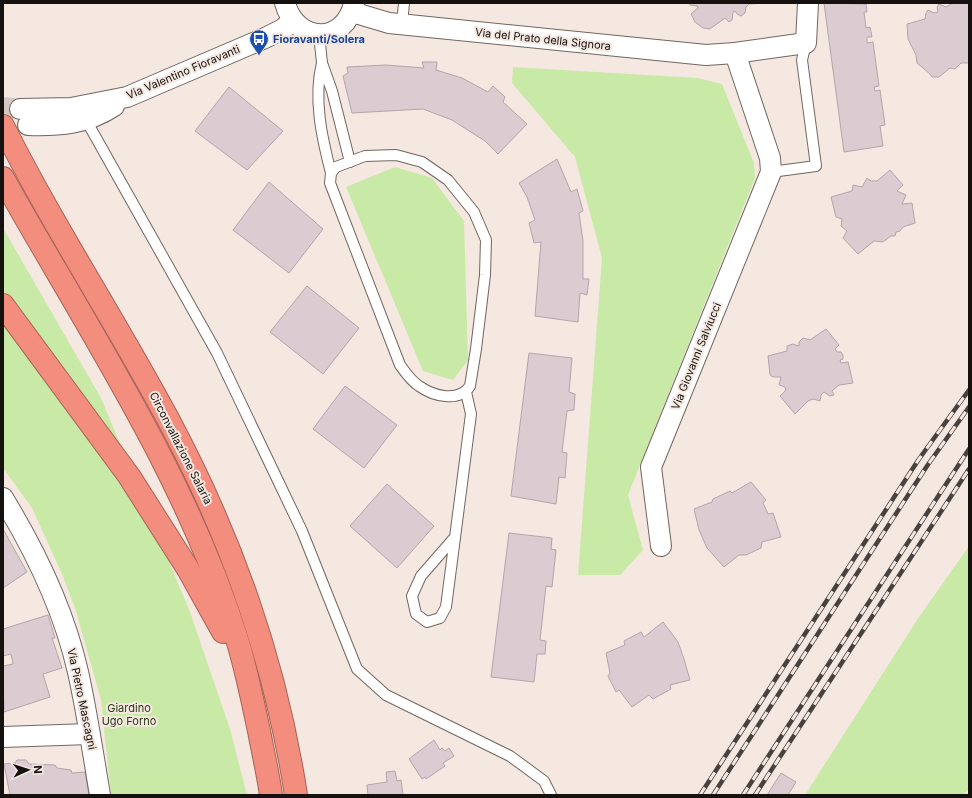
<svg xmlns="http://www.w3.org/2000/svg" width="972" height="798" viewBox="0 0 972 798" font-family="Inter,sans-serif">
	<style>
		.green { fill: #c9eaa7 }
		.building { fill: #dbccd1; stroke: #b3a5aa }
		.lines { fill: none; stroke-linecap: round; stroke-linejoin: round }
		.street-tunnel { stroke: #d3c8c2; stroke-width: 20; stroke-dasharray: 20 10; stroke-linecap: butt }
		.lane-casing { stroke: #71665f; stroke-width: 12 }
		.street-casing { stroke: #71665f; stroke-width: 22 }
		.highway-casing { stroke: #a56256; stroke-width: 24 }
		.lane { stroke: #fff; stroke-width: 10 }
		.street { stroke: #fff; stroke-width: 20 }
		.highway { stroke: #f38d7d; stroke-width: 22 }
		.rail-casing { stroke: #48423f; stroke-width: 4.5 }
		.rail { stroke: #f5e8e1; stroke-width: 3; stroke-dasharray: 9; stroke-linecap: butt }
		.labels { text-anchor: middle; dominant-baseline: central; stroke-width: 4; stroke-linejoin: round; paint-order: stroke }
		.transit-label { font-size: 11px; font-weight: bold; fill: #164399; stroke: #f5e8e1; text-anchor: start }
		.street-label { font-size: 11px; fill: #15110f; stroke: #f5e8e1 }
		.park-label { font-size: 11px; fill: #293a15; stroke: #f5e8e1 }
	</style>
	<rect width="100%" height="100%" fill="#f5e8e1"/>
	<g class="green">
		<polygon points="513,67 697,78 722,84 754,163 755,178 628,495 643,550 620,575 578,575 602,258 575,157 512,83"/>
		<polygon points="395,167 432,178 464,221 468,360 453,380 423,371 346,187"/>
		<polygon points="3,228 101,398 190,612 230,729 247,795 111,795 101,700 75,608 62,574 32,508 3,468"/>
		<polygon points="969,546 969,789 963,795 805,795 917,620"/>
	</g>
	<g class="building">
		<polygon points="690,3 765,3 749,4 746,7 745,13 741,16 737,14 735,11 733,12 732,20 729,22 725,18 710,29 703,28 695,22 691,14 698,8 697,6 690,5"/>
		<polygon points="824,3 866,4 867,12 864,12 866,28 870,27 872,37 867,37 867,43 873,42 879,86 874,87 875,91 880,90 885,125 880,126 883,146 844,152"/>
		<polygon points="953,3 969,3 969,63 961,63 955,69 950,68 939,77 932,77 930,74 917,63 916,55 908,39 907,24 925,19 926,13 928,10 934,13 938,12 937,7 939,4 946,7"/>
		<polygon points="422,62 437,62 436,70 462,78 488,92 493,86 505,97 503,102 527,124 498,154 485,141 452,120 423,109 352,113 343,76 348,73 347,67 386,65 424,68"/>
		<polygon points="229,87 283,131 247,170 195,131"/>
		<polygon points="557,159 571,192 577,189 583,211 579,213 583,241 583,279 589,279 587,295 580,293 578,322 535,316 541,242 534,243 529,223 535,220 527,197 519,183"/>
		<polygon points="890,170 903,185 897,191 906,195 902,204 912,203 915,223 903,227 900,231 896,232 895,236 891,236 883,242 874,241 858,254 843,238 847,231 841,226 842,219 836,217 831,197 852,191 853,185 862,187 867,178 871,181 877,181"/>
		<polygon points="269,182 323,229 289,273 233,230"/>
		<polygon points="307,286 359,328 323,374 270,332"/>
		<polygon points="826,329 839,345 835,349 837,352 841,352 843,355 843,359 840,360 841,363 848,362 853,383 839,385 832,391 834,395 830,396 824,392 821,395 820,401 813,399 808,401 795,414 780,396 786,390 785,387 779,385 781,377 773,377 770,375 768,356 787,351 787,346 793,344 799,346 799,342 803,338 810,340"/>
		<polygon points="529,353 572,358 569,392 575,394 574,410 567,411 562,452 567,453 565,478 559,477 556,504 511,496"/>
		<polygon points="345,386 397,425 364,468 313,429"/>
		<polygon points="751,482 766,500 763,503 768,514 773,513 781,537 762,542 761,548 746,555 739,555 724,567 707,548 699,530 694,509 712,502 713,499 730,491 732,493"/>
		<polygon points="387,484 434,526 397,568 350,526"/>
		<polygon points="3,529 27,572 3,588"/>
		<polygon points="509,533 552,538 551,549 556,550 552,587 546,586 540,640 546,641 545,654 537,654 534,682 491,677"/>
		<polygon points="48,615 55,638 52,638 62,668 43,674 50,697 4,712 3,666 13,664 11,654 3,656 3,629"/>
		<polygon points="663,622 678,642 684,659 690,680 670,685 671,689 653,699 649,695 632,707 619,690 616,692 608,676 610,673 606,653 625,645 624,641 641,632 644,637"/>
		<polygon points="434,740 440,750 442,748 445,751 449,748 454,756 443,763 445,766 426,779 425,777 422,779 409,759"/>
		<polygon points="17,760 26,760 29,764 55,765 57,768 71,770 72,773 85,772 89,795 10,795 4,764 15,763"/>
		<polygon points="395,771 397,781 401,780 403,795 368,795 367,785 387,782 386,772"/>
		<polygon points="781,773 796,782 788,795 767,795"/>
	</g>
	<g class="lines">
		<polyline class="street-tunnel" points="3,107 20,109"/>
		<g class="lane-casing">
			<g id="lane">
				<polyline points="402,24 404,3"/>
				<polyline points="319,34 322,63 332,91 350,162"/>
				<path d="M322 63C313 99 322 138 331 173"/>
				<polyline points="86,120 217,353 302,531 357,669 386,695 510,756 544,781 551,795"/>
				<path d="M396 155 422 162 448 180 474 212 486 240 485 275 476 349 470 386C459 403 433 396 419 386 411 381 405 372 400 365L330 183 331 173 336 167 365 156Z"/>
				<polyline points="771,172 816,166 802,60 806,43"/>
				<polyline points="455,537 421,576 412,596 416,614 427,622 440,618 446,607 471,414 466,392"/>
			</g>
		</g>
		<g class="street-casing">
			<g id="street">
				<path d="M285 3C296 44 345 45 354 3"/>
				<polyline points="352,12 389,23 706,55 735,53 806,43 808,3"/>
				<polyline points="20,109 71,108 127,97 265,38 283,29 292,21"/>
				<path d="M28 125C59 126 87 124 114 106"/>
				<path d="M3 498C36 552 64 610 78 672 87 712 93 754 100 795"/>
				<polyline points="661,546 651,467 771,172 770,158 735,53"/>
				<polyline points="3,737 89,734"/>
			</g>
		</g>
		<g class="highway-casing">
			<g id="highway">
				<path d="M3 126C53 226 115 320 168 419 232 539 275 660 296 795"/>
				<path d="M3 178C86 327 184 471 236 636 246 667 252 699 259 731 263 752 268 774 271 795"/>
				<polyline points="3,305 129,476 188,569 223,632"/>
			</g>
		</g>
		<use href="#lane" class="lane"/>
		<use href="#street" class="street"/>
		<use href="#highway" class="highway"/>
		<g class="rail-casing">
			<g id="rail">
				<polyline points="700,795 919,459 969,390"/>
				<polyline points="713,795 927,466 969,407"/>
				<polyline points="743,795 969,449"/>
				<polyline points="755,795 969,469"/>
			</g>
		</g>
		<use href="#rail" class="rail"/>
	</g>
	<defs>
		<g id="bus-pin" transform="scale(1)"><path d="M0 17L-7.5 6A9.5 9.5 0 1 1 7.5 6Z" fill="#1a4fb4" stroke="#f5e8e1"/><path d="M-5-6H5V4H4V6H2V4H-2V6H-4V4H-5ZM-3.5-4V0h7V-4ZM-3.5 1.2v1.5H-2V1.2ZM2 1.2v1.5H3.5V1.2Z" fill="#fff"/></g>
	</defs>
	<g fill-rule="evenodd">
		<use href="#bus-pin" x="259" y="39"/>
	</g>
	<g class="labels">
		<g class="transit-label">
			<text x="273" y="39">Fioravanti/Solera</text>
		</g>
		<g class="street-label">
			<text transform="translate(543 39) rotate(6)">Via del Prato della Signora</text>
			<text transform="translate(183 72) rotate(-23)">Via Valentino Fioravanti</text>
			<text transform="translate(696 356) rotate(-68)">Via Giovanni Salviucci</text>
			<text transform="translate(181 448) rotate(63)">Circonvallazione Salaria</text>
			<text transform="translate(82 699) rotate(78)">Via Pietro Mascagni</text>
		</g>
		<g class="park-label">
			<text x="129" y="708">Giardino<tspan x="129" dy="13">Ugo Forno</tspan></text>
		</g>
	</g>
	<rect width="972" height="798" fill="none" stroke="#15110f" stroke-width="8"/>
	<g transform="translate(28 770) rotate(87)" stroke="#f5e8e1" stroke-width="3" paint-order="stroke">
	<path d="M0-3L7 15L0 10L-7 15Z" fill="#15110f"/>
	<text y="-6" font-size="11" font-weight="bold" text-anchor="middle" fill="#15110f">N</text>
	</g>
</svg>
